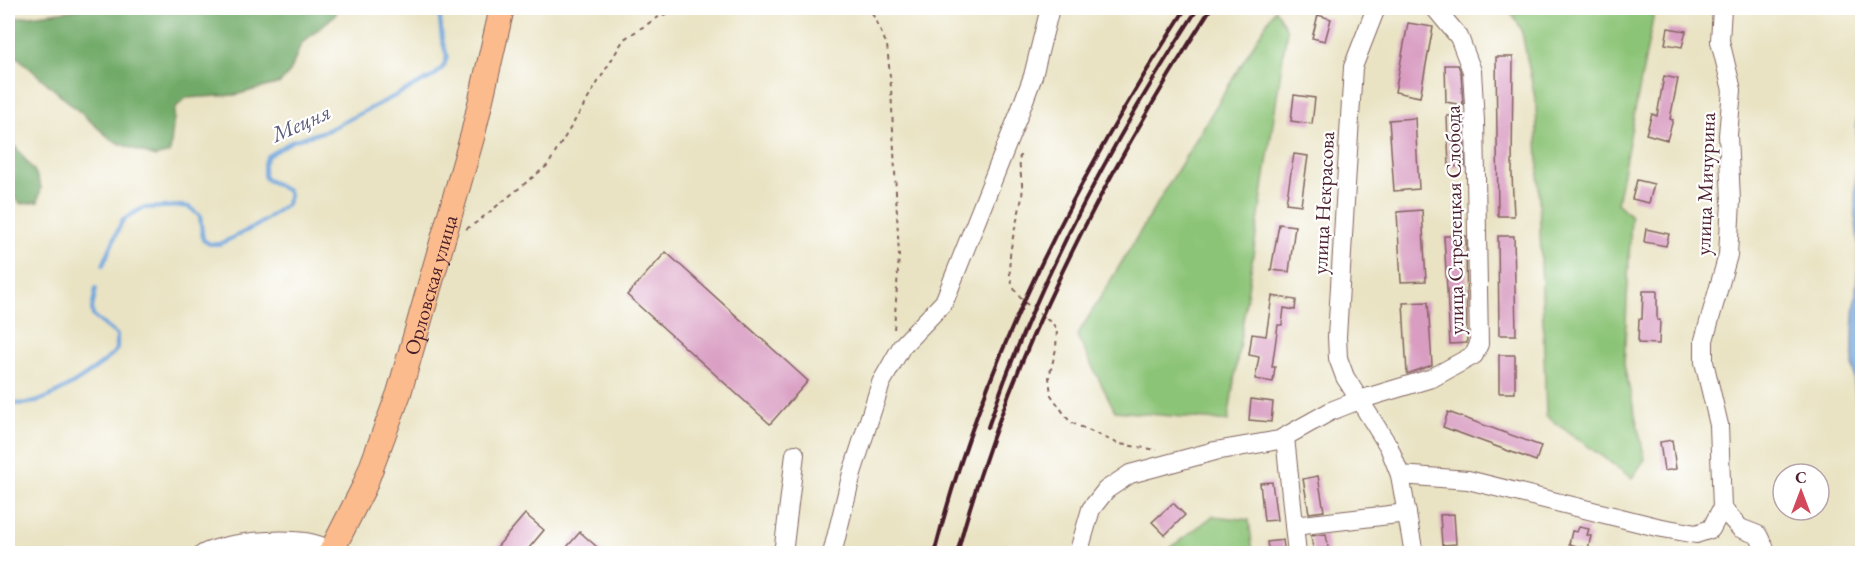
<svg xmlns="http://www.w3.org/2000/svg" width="1870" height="561" viewBox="0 0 1870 561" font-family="'EB Garamond',serif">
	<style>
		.green { fill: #8cc477; stroke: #6b7251; stroke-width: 1.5 }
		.forest { fill: #71aa68; stroke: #5e644a; stroke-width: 1.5 }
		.water { fill: #6fa5dc; stroke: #5c6284; stroke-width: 1.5 }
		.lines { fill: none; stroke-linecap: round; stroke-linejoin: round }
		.stream { stroke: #6fa5dc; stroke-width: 4 }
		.building { fill: #d99dc2 }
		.minor-casing { stroke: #826460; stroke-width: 20 }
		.major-casing { stroke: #826460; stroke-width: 26 }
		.path { stroke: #826460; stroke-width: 2; stroke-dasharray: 4.5 4.5; stroke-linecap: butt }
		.minor { stroke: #fff; stroke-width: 18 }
		.major { stroke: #fbbb8c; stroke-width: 24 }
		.rail { stroke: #4a1f2b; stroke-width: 4 }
		.labels { text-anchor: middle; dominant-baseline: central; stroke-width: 4.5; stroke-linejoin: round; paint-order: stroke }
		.street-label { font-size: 21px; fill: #4a1f2b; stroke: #fff }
		.water-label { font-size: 22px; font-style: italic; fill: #5b5b7b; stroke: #fff }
	</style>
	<rect width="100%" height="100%" fill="#fff"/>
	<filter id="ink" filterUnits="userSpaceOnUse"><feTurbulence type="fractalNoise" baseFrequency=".0167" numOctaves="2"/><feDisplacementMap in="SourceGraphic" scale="12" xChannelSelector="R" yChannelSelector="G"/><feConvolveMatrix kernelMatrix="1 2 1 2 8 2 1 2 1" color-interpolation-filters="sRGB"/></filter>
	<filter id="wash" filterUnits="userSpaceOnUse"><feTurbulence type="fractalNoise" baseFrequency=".008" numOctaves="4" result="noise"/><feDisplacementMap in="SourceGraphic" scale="24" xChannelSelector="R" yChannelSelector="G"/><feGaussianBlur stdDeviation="1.35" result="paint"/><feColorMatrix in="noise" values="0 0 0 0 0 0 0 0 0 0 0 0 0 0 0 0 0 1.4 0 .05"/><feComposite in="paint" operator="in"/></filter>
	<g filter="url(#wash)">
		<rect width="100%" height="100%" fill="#e9e3c3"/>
		<g class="green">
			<polygon points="1508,8 1655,8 1617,203 1631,216 1624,365 1645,459 1632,478 1546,416 1536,103 1521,28"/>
			<polygon points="1275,9 1287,30 1228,421 1115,411 1077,336"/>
			<polygon points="1213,516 1249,520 1253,553 1163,553"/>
		</g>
		<g class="forest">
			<polygon points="90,8 337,8 336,14 301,44 290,72 280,83 235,95 186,98 175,108 170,153 155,157 113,141 8,49 8,19"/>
			<polygon points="8,138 35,172 41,187 38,202 21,204 8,191"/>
		</g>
		<path class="water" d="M1862 43V433C1855 406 1852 365 1853 336 1854 296 1863 255 1855 216L1858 61Z"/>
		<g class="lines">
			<g class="stream">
				<polyline points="103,265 122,221 134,213 143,208 182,206 189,207 200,216 203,240 210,244 220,244 258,225 287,204 289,195 288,191 266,179 264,175 264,163 268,156 292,141 328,130 434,76 444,66 447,56 442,40 439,8"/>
				<path d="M8 403C16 404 27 404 35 402 58 395 102 367 117 349V335L93 316 92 309 96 288"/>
			</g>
		</g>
		<g id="blocks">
			<g class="building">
				<polygon points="1318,15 1331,19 1325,41 1312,38"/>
				<polygon points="1408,23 1433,27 1420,97 1395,92"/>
				<polygon points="1668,28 1686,31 1682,47 1665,44"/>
				<polygon points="1496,57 1513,57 1512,175 1514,216 1498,216"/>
				<polygon points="1445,65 1458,65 1461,73 1463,105 1446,102"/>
				<polygon points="1664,76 1678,79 1670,119 1673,120 1667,140 1646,134 1652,114 1657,116"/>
				<polygon points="1294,95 1315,98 1312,124 1291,121"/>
				<polygon points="1463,115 1465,166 1449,167 1447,116"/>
				<polygon points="1415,118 1419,189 1394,191 1389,120"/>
				<polygon points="1294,154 1308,156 1301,205 1286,203"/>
				<polygon points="1637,180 1654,184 1649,203 1632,199"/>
				<polygon points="1422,210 1426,281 1401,282 1397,212"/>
				<polygon points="1279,224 1295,226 1289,272 1271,270"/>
				<polygon points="1646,229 1669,234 1666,246 1644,242"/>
				<polygon points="1444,236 1466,236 1467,343 1450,344"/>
				<polygon points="1498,236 1514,236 1516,335 1499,335"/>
				<polygon points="666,252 808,381 770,424 627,295"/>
				<polygon points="1643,291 1657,291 1657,320 1660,320 1659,344 1638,343 1639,319 1642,319"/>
				<polygon points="1272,296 1296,300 1295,310 1284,308 1282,325 1278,325 1272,367 1275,367 1273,382 1255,379 1259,357 1249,355 1252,334 1266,336"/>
				<polygon points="1428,302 1432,365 1407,374 1403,303"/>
				<rect x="1499" y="355" width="16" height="38"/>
				<polygon points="1251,399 1273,402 1271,422 1249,420"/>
				<polygon points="1448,412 1541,446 1536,461 1443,427"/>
				<polygon points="1672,440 1676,469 1664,471 1660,442"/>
				<polygon points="1318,476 1324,511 1309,513 1303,479"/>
				<polygon points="1272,482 1277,520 1264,521 1260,483"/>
				<polygon points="1173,503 1185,515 1165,535 1152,522"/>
				<polygon points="525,514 544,530 524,554 491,554"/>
				<polygon points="1454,514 1456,544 1442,545 1440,515"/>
				<polygon points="1579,527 1589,529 1587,535 1591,536 1588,549 1569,544 1572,531 1577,532"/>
				<polygon points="580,532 605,554 561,554"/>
				<polygon points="1326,534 1329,554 1314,554 1311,536"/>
				<polygon points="1283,540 1285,554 1269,554 1267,542"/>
			</g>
		</g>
	</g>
	<g filter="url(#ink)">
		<use href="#blocks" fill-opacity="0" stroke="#826460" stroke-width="1.5"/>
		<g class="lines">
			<g class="minor-casing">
				<g id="minor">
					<polyline points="1376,8 1353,67 1337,337 1338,358 1345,377 1389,447 1400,475 1414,554"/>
					<polyline points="1722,8 1720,41 1732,90 1728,135 1731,201 1728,255 1704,340 1704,362 1719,425 1722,508 1740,528 1758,535 1765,549 1765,554"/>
					<polyline points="1285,437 1297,554"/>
					<polyline points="1400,475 1468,480 1657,527 1696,534 1711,529 1722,508"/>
					<polyline points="1294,526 1407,513"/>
					<path d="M203 554C228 542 278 538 305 542 314 543 323 547 332 550"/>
					<polyline points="783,554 795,454"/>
					<polyline points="832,554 852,473 881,383 902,346 944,302 1019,114 1033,76 1050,8"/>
					<polyline points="1078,554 1091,509 1106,490 1130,474 1215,451 1279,440 1331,411 1359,400 1432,378 1474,355 1479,344 1475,121 1472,71 1459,37 1435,8"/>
				</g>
			</g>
			<g class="major-casing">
				<g id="major">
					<path id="s1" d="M330 554 364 487 399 393 473 134 502 8"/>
				</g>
			</g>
			<g class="path">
				<polyline points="865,8 872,13 887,45 891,87 899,256 894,330"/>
				<path d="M1020 155C1018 169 1024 183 1022 197 1018 223 1000 267 1016 292 1025 307 1046 315 1057 329L1056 349 1049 377 1051 395 1070 422 1119 444 1157 450"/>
				<polyline points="466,229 477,222 548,165 624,39 660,16 683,8"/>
			</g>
			<use href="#minor" class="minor"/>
			<use href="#major" class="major"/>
			<g class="rail">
				<path d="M988 427C1038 278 1113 139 1198 8"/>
				<path d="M934 554C984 358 1077 177 1186 8"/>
				<path d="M957 554C1008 358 1103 177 1211 8"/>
			</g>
		</g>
	</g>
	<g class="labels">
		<g class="street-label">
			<text transform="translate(1705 184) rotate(-88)">улица Мичурина</text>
			<text transform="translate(1323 203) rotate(-87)">улица Некрасова</text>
			<text transform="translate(1454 220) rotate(-91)">улица Стрелецкая Слобода</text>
			<text stroke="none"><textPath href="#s1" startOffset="288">Орловская улица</textPath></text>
		</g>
		<g class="water-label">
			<text transform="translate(301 123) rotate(-24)">Мецня</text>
		</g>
	</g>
	<rect width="1870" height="561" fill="none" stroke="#fff" stroke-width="30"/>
	<g transform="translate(1801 492)"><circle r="28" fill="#ffffff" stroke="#b7a5aa" stroke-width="1.5"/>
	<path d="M0-4.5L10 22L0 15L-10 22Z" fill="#d1495b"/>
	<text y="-9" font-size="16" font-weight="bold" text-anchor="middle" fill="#4a1f2b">С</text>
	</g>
</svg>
